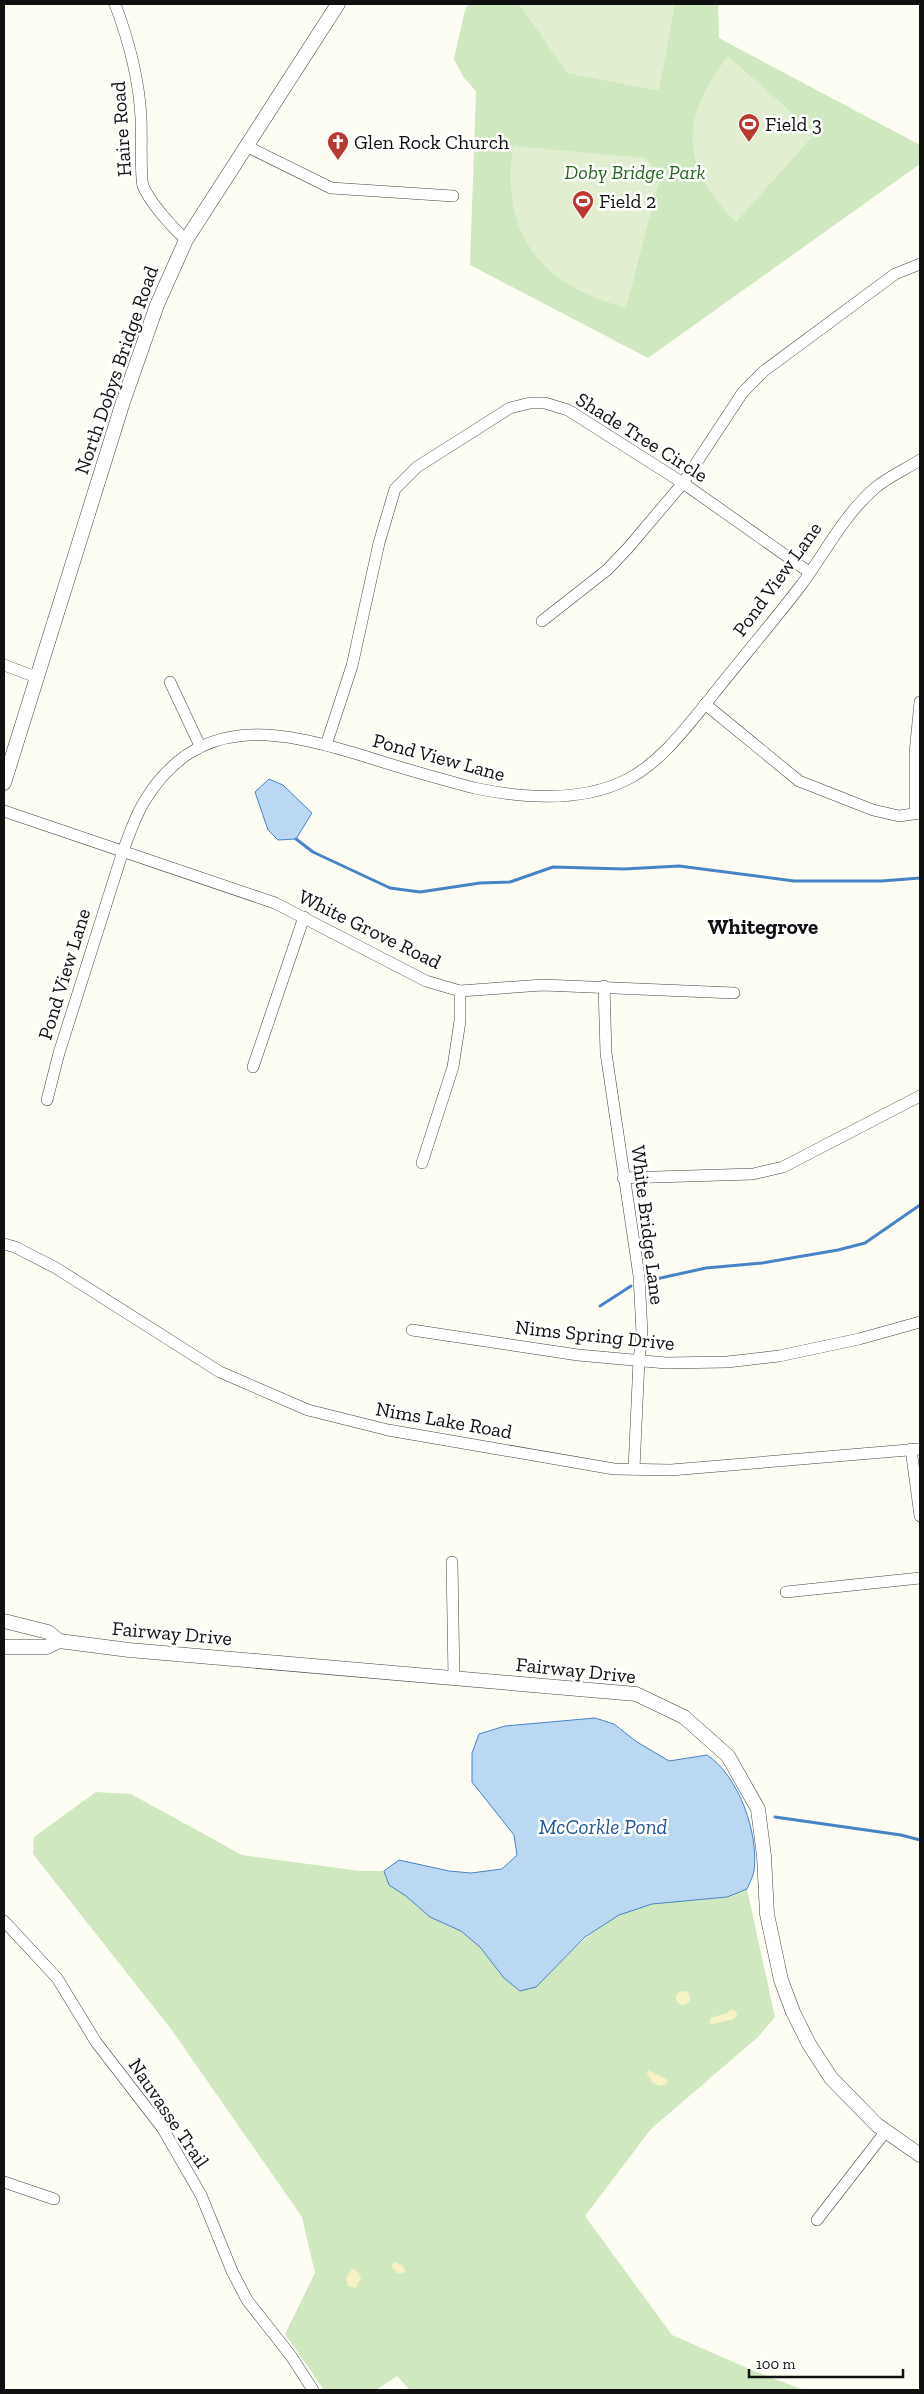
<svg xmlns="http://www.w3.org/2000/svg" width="924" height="2394" viewBox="0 0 924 2394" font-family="'Zilla Slab',serif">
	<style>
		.green { fill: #cfe8bf }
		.sand { fill: #f7f2c3 }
		.pitch { fill: #e1efd0 }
		.water { fill: #bbd8f3; stroke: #4784c5 }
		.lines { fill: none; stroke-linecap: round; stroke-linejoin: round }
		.stream { stroke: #4784c5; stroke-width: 3 }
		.minor-casing { stroke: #434343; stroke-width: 12 }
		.tertiary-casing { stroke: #434343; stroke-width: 15 }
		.minor { stroke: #fff; stroke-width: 11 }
		.tertiary { stroke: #fff; stroke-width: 14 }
		.labels { text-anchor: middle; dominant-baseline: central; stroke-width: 5; stroke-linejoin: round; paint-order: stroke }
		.poi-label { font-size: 20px; fill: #101010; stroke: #fff; text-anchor: start }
		.street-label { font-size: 20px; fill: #101010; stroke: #fff }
		.park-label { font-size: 20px; font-style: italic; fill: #296523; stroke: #fff }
		.neighbourhood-label { font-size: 21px; font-weight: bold; fill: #101010; stroke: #fff }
		.water-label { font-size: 21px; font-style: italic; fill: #20579b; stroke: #fff }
	</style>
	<rect width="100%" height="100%" fill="#fefdf4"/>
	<g class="green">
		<polygon points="469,4 718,4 719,38 920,145 920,164 648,358 470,265 476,91 464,78 454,59 465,10"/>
		<path d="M96 1792 131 1794 242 1855 360 1871H384L389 1885 406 1896 430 1917 461 1931 480 1947 504 1978 536 1987C570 1953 603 1913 653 1904 687 1898 714 1903 747 1889L775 2017 758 2037 651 2129 585 2216 672 2335 754 2371 804 2390H410L397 2376 376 2390H324L285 2334 315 2273 302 2217 171 2029 33 1854 34 1837Z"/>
	</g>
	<g class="sand">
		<circle cx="683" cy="1998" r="7"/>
		<polygon points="732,2009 736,2011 737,2015 734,2019 713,2024 709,2023 712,2017 725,2014"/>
		<polygon points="648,2070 668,2080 667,2083 661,2086 653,2083 647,2074"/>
		<polygon points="394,2262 402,2265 405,2270 404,2273 398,2274 391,2266"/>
		<polygon points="352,2268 359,2273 361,2278 356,2288 348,2286 346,2279"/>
	</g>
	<g class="pitch">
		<polygon points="519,4 675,4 659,91 567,73"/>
		<path d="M728 56 810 129 811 138 736 222C679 166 680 118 728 56Z"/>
		<path d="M513 146 646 158 660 177 626 308C541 285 500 236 513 146Z"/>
	</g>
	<g class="water">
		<polygon points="269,779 283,785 312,813 296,839 278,840 268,830 255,792"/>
		<path d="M595 1718 614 1724 637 1742 669 1761 707 1755C739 1776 759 1834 754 1871 753 1877 749 1884 747 1889L727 1897 652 1904 619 1915 585 1937 536 1987 520 1991 504 1978 480 1947 461 1931 430 1917 406 1896 389 1885 384 1871 399 1860 449 1871 471 1873 502 1869 517 1855 514 1835 472 1782V1753L479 1734 505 1726Z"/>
	</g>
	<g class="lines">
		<g class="stream">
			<polyline points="296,839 313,852 390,888 420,892 480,883 510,882 553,867 624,869 679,866 794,881 882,881 920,878"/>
			<polyline points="656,1279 706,1268 762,1263 838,1250 865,1243 920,1205"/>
			<polyline points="600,1306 631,1286"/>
			<polyline points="775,1817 901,1835 920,1840"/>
		</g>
		<g class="minor-casing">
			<g id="minor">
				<path d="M115 4C129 41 139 78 141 118 142 132 140 176 143 186 151 204 172 227 186 240"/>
				<polyline points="246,146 331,188 453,196"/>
				<polyline points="542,621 607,570 628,548 683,483 743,392 764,371 895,274 920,264"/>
				<polyline points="4,665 36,677"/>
				<polyline points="170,682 200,746"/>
				<polyline points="705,704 799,781 873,810 899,816 920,813"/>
				<polyline points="326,745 352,666 379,543 395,489 417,467 510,408 530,403 545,403 568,410 683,483 809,572"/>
				<polyline points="4,811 275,903 426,981 460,991 543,985 734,993"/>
				<polyline points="915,813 915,753 920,702"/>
				<polyline points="604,986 606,1053 639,1276 642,1333 639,1360 634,1469"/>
				<polyline points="253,1067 304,917"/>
				<path d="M47 1100 59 1053 123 851C129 835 135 817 144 802 198 712 279 730 364 756 400 768 437 778 474 788 522 798 580 803 626 780 661 763 688 725 712 696 742 658 773 622 802 584 826 551 844 515 875 488 888 477 906 469 920 460"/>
				<polyline points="422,1163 453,1067 460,1021 460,991"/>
				<polyline points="623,1178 753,1174 783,1167 920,1096"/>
				<polyline points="4,1244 15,1247 56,1268 220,1372 308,1410 388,1430 614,1469 671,1470 920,1449"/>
				<polyline points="412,1330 578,1355 666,1363 727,1362 779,1356 859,1339 920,1322"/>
				<polyline points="911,1449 920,1516"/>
				<polyline points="452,1562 454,1678"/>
				<polyline points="786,1592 920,1578"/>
				<polyline points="4,1921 57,1978 96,2042 163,2129 201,2195 232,2271 247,2300 291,2356 313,2390"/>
				<polyline points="4,2182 54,2199"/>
				<polyline points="817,2220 886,2131"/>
			</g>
		</g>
		<g class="tertiary-casing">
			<g id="tertiary">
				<polyline points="4,783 123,402 157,305 186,240 338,4"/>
				<polyline points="4,1621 48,1632 59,1641"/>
				<polyline points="4,1647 47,1647 59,1641 129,1650 636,1694 684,1717 728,1756 758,1809 764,1856 767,1914 781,1980 793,2012 809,2044 831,2078 877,2125 920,2155"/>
			</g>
		</g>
		<use href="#minor" class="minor"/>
		<use href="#tertiary" class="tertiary"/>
	</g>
	<defs>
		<g id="stadium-pin" transform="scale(1.125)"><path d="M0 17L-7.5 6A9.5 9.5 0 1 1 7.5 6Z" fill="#b93930" stroke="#fff"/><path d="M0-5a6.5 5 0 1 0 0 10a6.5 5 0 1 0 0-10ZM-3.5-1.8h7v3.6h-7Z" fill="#fff"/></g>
		<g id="church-pin" transform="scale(1.125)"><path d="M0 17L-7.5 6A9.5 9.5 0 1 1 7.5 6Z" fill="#b93930" stroke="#fff"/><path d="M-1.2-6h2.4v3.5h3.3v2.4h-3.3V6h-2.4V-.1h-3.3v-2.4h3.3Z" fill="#fff"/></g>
	</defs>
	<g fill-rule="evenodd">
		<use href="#stadium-pin" x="749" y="124"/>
		<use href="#church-pin" x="338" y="142"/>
		<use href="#stadium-pin" x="583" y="201"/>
	</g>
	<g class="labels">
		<g class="poi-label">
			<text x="765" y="124">Field 3</text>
			<text x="354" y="142">Glen Rock Church</text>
			<text x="599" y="201">Field 2</text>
		</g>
		<g class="street-label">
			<text transform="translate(121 129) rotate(-94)">Haire Road</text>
			<text transform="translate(116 370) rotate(-71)">North Dobys Bridge Road</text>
			<text transform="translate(642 437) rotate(32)">Shade Tree Circle</text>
			<text transform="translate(777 579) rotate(-54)">Pond View Lane</text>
			<text transform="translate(439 757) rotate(15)">Pond View Lane</text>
			<text transform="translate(370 929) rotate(26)">White Grove Road</text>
			<text transform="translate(64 974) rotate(-73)">Pond View Lane</text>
			<text transform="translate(648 1225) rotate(83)">White Bridge Lane</text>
			<text transform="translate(595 1335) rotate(6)">Nims Spring Drive</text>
			<text transform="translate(444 1420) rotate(10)">Nims Lake Road</text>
			<text transform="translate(172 1633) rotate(5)">Fairway Drive</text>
			<text transform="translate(576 1670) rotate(6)">Fairway Drive</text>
			<text transform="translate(169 2113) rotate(56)">Nauvasse Trail</text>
		</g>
		<g class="park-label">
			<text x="635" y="172">Doby Bridge Park</text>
		</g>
		<g class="neighbourhood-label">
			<text x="763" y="926">Whitegrove</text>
		</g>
		<g class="water-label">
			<text x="603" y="1826">McCorkle Pond</text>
		</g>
	</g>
	<rect width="924" height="2394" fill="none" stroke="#101010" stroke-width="10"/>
	<path d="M749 2369v8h154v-8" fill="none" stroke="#101010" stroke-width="2.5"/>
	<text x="756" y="2369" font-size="15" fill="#101010" stroke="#ffffff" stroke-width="4" paint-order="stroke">100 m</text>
</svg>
